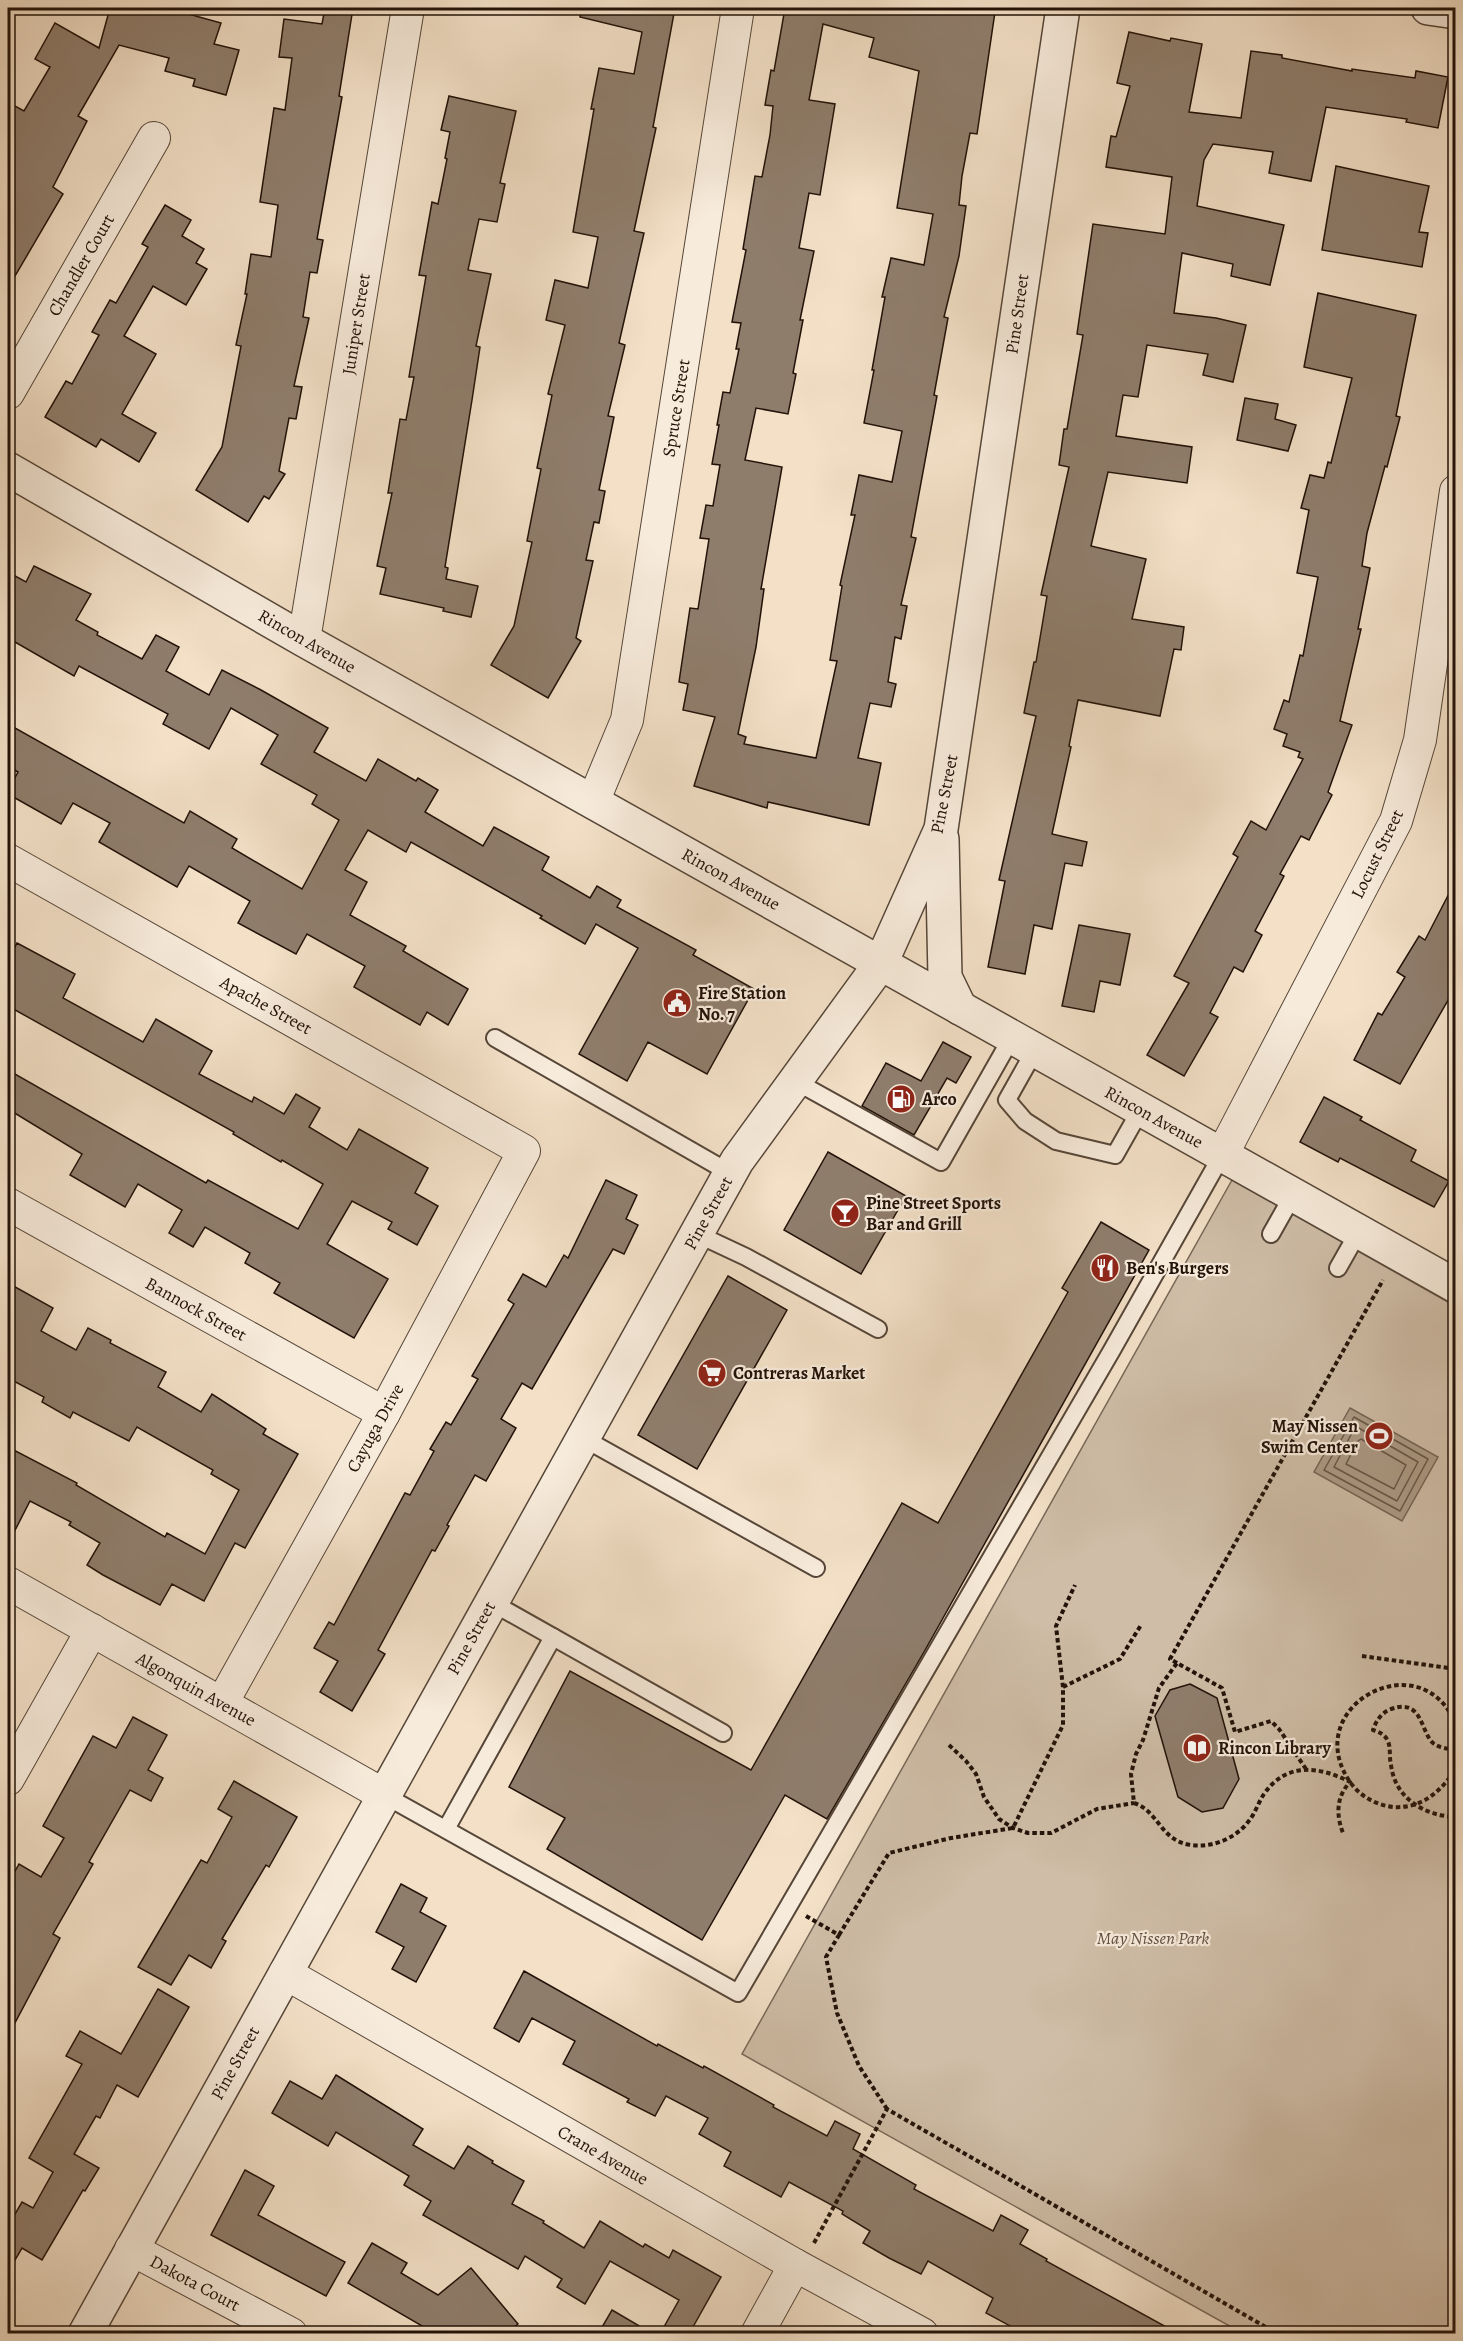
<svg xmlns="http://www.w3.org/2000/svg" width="1463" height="2341" viewBox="0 0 1463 2341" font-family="Alegreya,serif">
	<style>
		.green { fill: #cfbda7; stroke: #786858; stroke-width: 1.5 }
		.water { fill: #ac9a86; stroke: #756454; stroke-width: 1.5 }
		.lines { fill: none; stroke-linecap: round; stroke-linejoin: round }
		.shore { stroke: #675648; stroke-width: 1.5 }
		.building { fill: #8f7d6c; stroke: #221209; stroke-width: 1.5; fill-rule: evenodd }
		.service-casing { stroke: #564638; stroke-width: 20 }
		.minor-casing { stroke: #564638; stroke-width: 34 }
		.tertiary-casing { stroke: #564638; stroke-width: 36 }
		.path { stroke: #221209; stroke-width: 4; stroke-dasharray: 4.5 3; stroke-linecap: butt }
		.service { stroke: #f7ebdb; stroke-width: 16 }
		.minor { stroke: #f7ebdb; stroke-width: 32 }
		.tertiary { stroke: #f7ebdb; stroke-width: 33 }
		.labels { text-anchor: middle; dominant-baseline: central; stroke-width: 4.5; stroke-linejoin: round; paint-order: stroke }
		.street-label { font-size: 18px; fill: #221209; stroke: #f7ebdb }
		.poi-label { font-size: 18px; font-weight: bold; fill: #221209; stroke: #f7ebdb; text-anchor: start }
		.park-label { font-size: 18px; font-style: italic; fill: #5f4e40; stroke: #f7ebdb }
	</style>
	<rect width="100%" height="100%" fill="#f3e0c7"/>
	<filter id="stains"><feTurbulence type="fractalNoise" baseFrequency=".00333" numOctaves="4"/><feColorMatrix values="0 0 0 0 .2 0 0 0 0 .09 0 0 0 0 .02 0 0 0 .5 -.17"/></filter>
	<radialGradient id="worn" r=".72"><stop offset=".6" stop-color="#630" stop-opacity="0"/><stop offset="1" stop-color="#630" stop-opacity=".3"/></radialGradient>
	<polygon class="green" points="1232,1180 1455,1306 1455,2333 1242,2333 742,2054"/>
	<polygon class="water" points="1350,1408 1438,1457 1402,1521 1314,1472"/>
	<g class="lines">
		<g class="shore">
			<polygon points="1354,1417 1428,1459 1400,1511 1324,1470"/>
			<polygon points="1357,1427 1418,1462 1397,1501 1334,1467 1354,1429"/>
			<polygon points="1361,1439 1406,1465 1394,1489 1346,1464 1358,1441"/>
		</g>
	</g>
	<g class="building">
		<polygon points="110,8 167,8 221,23 214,44 239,50 226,95 193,86 195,79 165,71 169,58 119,45 78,116 87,121 53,187 63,194 8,288 8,121 15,106 24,111 50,67 35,59 55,23 99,48"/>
		<polygon points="325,8 353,8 339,96 342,97 317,239 323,240 317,273 310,272 303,317 309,318 294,386 302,387 296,419 289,418 279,471 285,474 269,499 264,496 248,522 196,490 222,447 241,346 236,345 247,294 245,294 251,254 271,257 278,205 260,202 274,108 285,110 292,58 279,57 284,19 322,24"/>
		<polygon points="581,8 675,8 653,127 656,128 634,231 644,233 619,343 625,345 608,416 614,417 599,490 605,491 599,523 594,522 586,560 593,561 576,638 581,641 548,698 491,665 514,626 532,542 527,541 541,469 537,468 552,395 548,394 565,325 546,320 555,280 588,288 598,237 573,232 594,109 591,109 599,68 634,74 642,32 580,17"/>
		<path d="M785 8H964L995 12 977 134 970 133 962 176 959 205 966 206 959 256 944 317 948 318 934 395 937 396 911 537 916 538 901 605 907 606 901 639 895 637 888 682 896 684 891 707 870 703 858 758 881 763 869 825 768 802 767 808 694 786 715 717 683 710 688 684 679 682 690 608 698 609 709 539 700 538 706 505 713 506 720 465 712 464 719 425H717L723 392 730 393 739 349H736L741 323 732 322 746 250 743 249 755 176 762 177 770 135 773 106 765 105 771 70 774 71ZM823 24 874 38 869 57 919 71 897 208 933 214 924 265 891 258 882 297H885L872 370H874L864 423 902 431 892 482 859 475 851 515H855L840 585 842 586 830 660 837 661 816 758 744 744 746 737 738 734 756 647 764 589H761L782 467 745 460 756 408 788 414 796 374 793 373 803 320H800L814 251 799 248 809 193 820 195 835 104 809 100Z"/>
		<polygon points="1129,32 1170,41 1171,38 1202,44 1189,112 1241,118 1251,51 1282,55 1282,58 1352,71 1352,69 1415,78 1416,71 1448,77 1438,128 1406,122 1407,119 1326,107 1311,181 1269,173 1273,152 1213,144 1204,160 1197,206 1284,225 1270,285 1231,276 1233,264 1182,253 1174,313 1216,318 1246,325 1233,382 1203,375 1208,354 1147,345 1138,397 1123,395 1116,436 1192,447 1187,483 1108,472 1091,546 1146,559 1132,619 1184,627 1181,650 1174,649 1160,716 1078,700 1069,746 1071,747 1052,834 1087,842 1082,866 1065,863 1052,929 1034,925 1025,974 988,967 1005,881 999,880 1036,716 1024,713 1034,662 1036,662 1047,596 1041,595 1069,467 1059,465 1064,429 1067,429 1083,335 1077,334 1093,224 1165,234 1172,177 1106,167 1111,136 1116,137 1130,86 1117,83"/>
		<polygon points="449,96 516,111 500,183 505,184 497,222 479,219 468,270 491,274 476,346 480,347 472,400 445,567 448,568 446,579 478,586 471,617 443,611 444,608 380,594 386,568 377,566 392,493 388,493 400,419 406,420 414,377 409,377 426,276 419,275 432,202 438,204 447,159 445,158 450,132 441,130"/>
		<polygon points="1336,166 1429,186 1419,232 1428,233 1422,267 1322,250"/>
		<polygon points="165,205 191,220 182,236 204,249 196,263 207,269 186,305 153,286 124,336 156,354 122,414 156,433 139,462 101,439 96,447 45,417 66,381 72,384 99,335 92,332 110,300 116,303 148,247 142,244"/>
		<polygon points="1318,293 1416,315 1396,416 1400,417 1387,467 1385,466 1367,533 1362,566 1370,568 1358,629 1361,629 1340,721 1352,725 1328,792 1332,795 1309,840 1301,836 1280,874 1284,876 1255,931 1262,935 1243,972 1234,967 1210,1013 1218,1017 1184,1076 1147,1055 1189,983 1174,976 1238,857 1233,854 1251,821 1266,830 1303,759 1298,757 1300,752 1283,746 1287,734 1274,729 1284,700 1289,702 1300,655 1303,656 1318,577 1297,573 1309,510 1301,508 1310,475 1324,478 1328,462 1331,463 1352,378 1304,367"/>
		<polygon points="1245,398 1278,404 1275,419 1296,425 1288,451 1237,440"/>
		<polygon points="34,566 91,594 76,620 98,632 97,635 142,659 156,635 179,647 166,671 209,695 222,670 261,690 328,728 314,752 366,781 378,759 416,781 418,778 438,790 425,812 483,846 494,827 549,857 542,870 590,898 597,886 621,900 617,907 696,950 693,955 754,989 707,1074 648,1042 627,1081 579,1054 638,948 596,924 585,944 540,918 542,916 411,842 406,852 368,830 345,870 367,882 350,915 406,946 403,951 468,989 448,1025 427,1012 420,1025 354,987 365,966 307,934 296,954 238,923 250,901 189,866 177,887 99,842 110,823 73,803 61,824 8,794 8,790 18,772 8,766 8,724 184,823 190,811 237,839 232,848 302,889 339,820 312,804 317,795 261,764 278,735 231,708 209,749 163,724 168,714 79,666 74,676 8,638 8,572 26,582"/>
		<polygon points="1455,882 1455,988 1400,1084 1354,1060 1378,1013 1382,1015 1405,977 1397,972 1419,936 1425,940"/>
		<polygon points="1079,925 1130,934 1120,985 1100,981 1094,1012 1062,1006"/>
		<polygon points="17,943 75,974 63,998 143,1042 156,1019 212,1051 199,1074 252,1102 254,1097 284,1114 296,1094 320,1108 309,1127 347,1150 359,1129 428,1168 415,1193 438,1206 417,1245 388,1229 392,1222 352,1201 327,1244 388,1279 354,1338 274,1293 280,1283 245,1263 250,1253 205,1227 193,1247 169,1233 182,1210 138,1184 125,1207 70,1175 82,1154 8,1109 8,1070 206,1183 208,1180 298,1229 323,1184 282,1160 281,1162 233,1134 234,1132 8,1006 8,961"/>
		<polygon points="943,1042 971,1057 956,1083 947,1078 914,1135 862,1106 886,1063 921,1081"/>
		<polygon points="1324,1097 1362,1117 1360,1120 1416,1150 1411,1161 1449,1181 1434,1207 1340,1158 1338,1162 1300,1142"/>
		<polygon points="828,1152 906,1196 861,1274 784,1230"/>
		<polygon points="606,1180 637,1195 626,1219 638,1225 624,1254 613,1249 532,1389 522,1383 501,1419 516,1428 486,1481 475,1475 447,1525 449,1526 435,1551 432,1550 378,1650 385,1654 352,1711 320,1692 338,1661 314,1648 329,1622 334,1625 405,1493 410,1495 434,1451 430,1449 446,1422 451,1425 478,1379 472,1376 514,1304 508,1300 523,1274 546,1287 564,1255 568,1258"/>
		<polygon points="1101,1222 1149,1250 924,1652 827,1819 785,1795 702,1940 547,1849 565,1818 509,1787 570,1671 751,1770 902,1503 938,1523 1068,1292 1062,1288"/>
		<polygon points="728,1276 787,1310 697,1469 638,1435"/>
		<polygon points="8,1283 53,1308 41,1331 76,1350 88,1328 111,1340 110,1343 166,1372 158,1387 201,1412 212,1394 266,1429 263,1434 298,1454 245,1548 235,1543 204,1601 172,1584 160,1605 103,1575 87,1565 100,1543 69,1525 71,1522 30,1501 8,1544 8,1447 77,1483 76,1485 165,1537 167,1533 205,1554 239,1490 211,1474 213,1470 137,1427 129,1441 73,1412 70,1418 42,1402 44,1397 8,1378"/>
		<polygon points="1190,1684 1217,1698 1239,1779 1223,1808 1202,1812 1178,1797 1155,1716 1170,1690"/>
		<polygon points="133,1717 167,1735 148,1770 163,1778 151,1801 130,1790 89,1862 93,1864 53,1934 60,1938 8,2036 8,1884 19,1864 41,1877 64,1838 43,1826 93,1736 116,1748"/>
		<polygon points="234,1781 297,1817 269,1867 266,1865 222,1939 226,1941 211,1968 189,1955 171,1985 138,1967 201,1860 207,1863 232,1817 218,1809"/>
		<polygon points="401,1884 427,1898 420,1912 446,1926 416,1982 392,1969 404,1947 376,1932"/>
		<polygon points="524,1971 657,2046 658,2044 703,2068 704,2066 774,2105 773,2107 827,2136 835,2121 860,2134 853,2149 916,2185 914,2189 993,2231 1001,2215 1028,2230 1020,2244 1047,2259 1046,2261 1179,2334 1025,2334 986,2313 993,2298 928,2261 921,2274 889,2258 863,2243 870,2231 842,2214 843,2211 789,2182 781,2197 724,2166 731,2152 699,2134 708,2118 666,2096 655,2116 627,2102 629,2099 563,2064 575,2041 532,2018 519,2042 494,2028"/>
		<polygon points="158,1989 189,2007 138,2097 117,2085 100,2118 96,2116 74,2154 99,2168 85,2191 83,2190 42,2260 22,2248 8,2272 8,2226 22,2202 33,2208 53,2172 29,2158 82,2064 66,2056 80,2031 121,2054"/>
		<polygon points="336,2075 423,2129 413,2145 454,2169 468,2146 493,2161 492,2163 524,2181 512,2204 544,2221 543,2223 584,2248 600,2221 643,2247 645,2244 669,2258 673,2250 721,2277 689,2334 660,2334 679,2300 610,2261 585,2304 557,2287 562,2279 525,2256 518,2269 423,2215 431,2201 404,2185 409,2176 336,2132 328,2146 272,2113 290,2081 322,2099"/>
		<polygon points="245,2170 274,2186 258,2215 345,2262 326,2296 211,2235"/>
		<polygon points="372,2243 407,2263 401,2273 438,2295 471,2268 518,2324 506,2334 429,2334 424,2327 348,2283"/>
		<polygon points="612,2310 653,2334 598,2334"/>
	</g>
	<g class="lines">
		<g class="service-casing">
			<g id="service">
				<polyline points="495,1038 730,1173"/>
				<polyline points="1035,1050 1007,1100 1025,1121 1056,1141 1115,1155 1141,1109"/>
				<polyline points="795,1081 941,1162 1012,1037"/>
				<polyline points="697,1234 746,1257 878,1329"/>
				<polyline points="1271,1234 1293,1195"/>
				<polyline points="1338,1268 1359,1231"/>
				<polyline points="583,1438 816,1568"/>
				<polyline points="491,1602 723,1733"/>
				<polyline points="384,1795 738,1993 1112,1350 1222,1155"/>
				<polyline points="446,1829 553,1637"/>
			</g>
		</g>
		<g class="minor-casing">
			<g id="minor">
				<polyline points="8,393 154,138"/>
				<polyline points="304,640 408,8"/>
				<polyline points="593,802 627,720 738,8"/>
				<polyline points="8,860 524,1151 384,1413 222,1703"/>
				<polyline points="1222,1155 1396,821 1420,740 1456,491"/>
				<polyline points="8,1204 384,1413"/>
				<polyline points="8,1583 384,1795"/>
				<polyline points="8,1779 92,1630"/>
				<polyline points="285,1973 795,2265 922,2334"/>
				<polyline points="131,2249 291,2334"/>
				<polyline points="757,2334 795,2265"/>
			</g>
		</g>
		<g class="tertiary-casing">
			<g id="tertiary">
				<polyline points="1428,8 1456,12"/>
				<polyline points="8,469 304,640 1456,1286"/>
				<polyline points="942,839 945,977 960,1008"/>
				<polyline points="85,2334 737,1161 881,963 941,829 1063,8"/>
			</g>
		</g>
		<g class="path">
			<polyline points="1362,1656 1456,1669"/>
			<polyline points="1177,1663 1170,1659 1383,1280"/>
			<polyline points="1063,1687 1120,1659 1141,1625"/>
			<path d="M1456 1725C1423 1641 1301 1704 1348 1779 1358 1795 1375 1805 1393 1807 1422 1809 1441 1791 1456 1769"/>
			<polyline points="949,1745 966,1761 976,1774 984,1797 999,1819 1013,1828 1028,1833 1051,1833 1097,1809 1134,1803"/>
			<path d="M1456 1749C1448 1749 1439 1748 1433 1743 1420 1731 1423 1698 1391 1709 1381 1713 1376 1721 1373 1730 1380 1732 1385 1735 1388 1741 1391 1749 1389 1757 1391 1765 1395 1798 1424 1816 1456 1817"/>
			<path d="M1306 1769 1279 1729 1271 1721 1235 1732 1222 1688 1177 1663 1159 1688 1143 1740 1136 1754 1131 1774 1134 1803C1159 1811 1160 1841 1191 1845 1211 1848 1235 1839 1248 1822 1255 1814 1258 1803 1264 1794 1286 1762 1319 1766 1350 1782 1336 1797 1336 1815 1343 1833"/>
			<polyline points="806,1916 839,1935 826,1957 837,2013 859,2066 887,2109"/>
			<polyline points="839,1935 889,1853 951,1838 1013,1828 1063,1725 1063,1687 1056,1626 1075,1585"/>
			<polyline points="814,2243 887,2109 1278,2334"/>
		</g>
		<use href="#service" class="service"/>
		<use href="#minor" class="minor"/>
		<use href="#tertiary" class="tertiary"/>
	</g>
	<defs>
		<g id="civic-disc" transform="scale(1.5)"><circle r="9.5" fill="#8f2418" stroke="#f7ebdb"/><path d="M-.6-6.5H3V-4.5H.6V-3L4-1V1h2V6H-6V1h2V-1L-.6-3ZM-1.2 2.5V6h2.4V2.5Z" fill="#fff"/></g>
		<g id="fuel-disc" transform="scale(1.5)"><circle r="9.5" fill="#8f2418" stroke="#f7ebdb"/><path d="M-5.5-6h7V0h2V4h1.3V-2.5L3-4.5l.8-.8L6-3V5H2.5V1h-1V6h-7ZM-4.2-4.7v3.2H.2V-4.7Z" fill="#fff"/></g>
		<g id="bar-disc" transform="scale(1.5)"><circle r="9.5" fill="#8f2418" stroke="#f7ebdb"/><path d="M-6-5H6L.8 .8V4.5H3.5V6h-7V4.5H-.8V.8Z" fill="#fff"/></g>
		<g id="restaurant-disc" transform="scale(1.5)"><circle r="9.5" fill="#8f2418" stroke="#f7ebdb"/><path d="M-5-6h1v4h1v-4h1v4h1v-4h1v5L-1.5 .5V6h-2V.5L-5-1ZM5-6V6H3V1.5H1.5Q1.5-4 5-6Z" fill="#fff"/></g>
		<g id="supermarket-disc" transform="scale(1.5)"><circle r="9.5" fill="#8f2418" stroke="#f7ebdb"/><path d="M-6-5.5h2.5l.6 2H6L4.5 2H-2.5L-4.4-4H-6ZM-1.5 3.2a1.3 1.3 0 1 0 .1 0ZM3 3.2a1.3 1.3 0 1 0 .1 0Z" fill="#fff"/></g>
		<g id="stadium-disc" transform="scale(1.5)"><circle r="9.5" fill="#8f2418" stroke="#f7ebdb"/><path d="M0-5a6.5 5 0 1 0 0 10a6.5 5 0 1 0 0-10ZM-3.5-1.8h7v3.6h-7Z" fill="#fff"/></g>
		<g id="library-disc" transform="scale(1.5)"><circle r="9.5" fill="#8f2418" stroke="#f7ebdb"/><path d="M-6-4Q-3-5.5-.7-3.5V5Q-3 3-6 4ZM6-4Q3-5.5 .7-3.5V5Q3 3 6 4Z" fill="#fff"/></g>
	</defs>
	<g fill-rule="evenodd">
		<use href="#civic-disc" x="677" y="1003"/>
		<use href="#fuel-disc" x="901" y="1099"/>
		<use href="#bar-disc" x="845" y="1213"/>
		<use href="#restaurant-disc" x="1105" y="1268"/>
		<use href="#supermarket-disc" x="712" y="1373"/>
		<use href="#stadium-disc" x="1379" y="1436"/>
		<use href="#library-disc" x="1197" y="1748"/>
	</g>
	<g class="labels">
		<g class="street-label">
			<text transform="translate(81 265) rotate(-60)">Chandler Court</text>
			<text transform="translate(1017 314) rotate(-82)">Pine Street</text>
			<text transform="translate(356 324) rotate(-81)">Juniper Street</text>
			<text transform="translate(676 408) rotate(-81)">Spruce Street</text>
			<text transform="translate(307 641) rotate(30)">Rincon Avenue</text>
			<text transform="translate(944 794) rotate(-79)">Pine Street</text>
			<text transform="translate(1377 854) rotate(-64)">Locust Street</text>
			<text transform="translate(731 879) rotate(29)">Rincon Avenue</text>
			<text transform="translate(266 1005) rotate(29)">Apache Street</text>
			<text transform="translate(1154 1117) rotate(29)">Rincon Avenue</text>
			<text transform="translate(708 1213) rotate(-61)">Pine Street</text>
			<text transform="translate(196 1309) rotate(29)">Bannock Street</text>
			<text transform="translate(375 1428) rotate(-61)">Cayuga Drive</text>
			<text transform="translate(471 1638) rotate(-61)">Pine Street</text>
			<text transform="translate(196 1689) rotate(29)">Algonquin Avenue</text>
			<text transform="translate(235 2063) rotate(-61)">Pine Street</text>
			<text transform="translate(603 2155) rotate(30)">Crane Avenue</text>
			<text transform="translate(195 2283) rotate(28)">Dakota Court</text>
		</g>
		<g class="poi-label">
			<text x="698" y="993">Fire Station<tspan x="698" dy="21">No. 7</tspan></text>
			<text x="922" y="1099">Arco</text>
			<text x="866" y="1203">Pine Street Sports<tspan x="866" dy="21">Bar and Grill</tspan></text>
			<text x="1126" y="1268">Ben's Burgers</text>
			<text x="733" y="1373">Contreras Market</text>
			<text x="1358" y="1426" text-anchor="end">May Nissen<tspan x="1358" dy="21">Swim Center</tspan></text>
			<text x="1218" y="1748">Rincon Library</text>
		</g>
		<g class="park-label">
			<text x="1153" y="1938">May Nissen Park</text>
		</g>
	</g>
	<rect width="1463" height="2341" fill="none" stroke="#f3e0c7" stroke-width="30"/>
	<rect x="9" y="9" width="1445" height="2323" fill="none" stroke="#221209" stroke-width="3"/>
	<rect x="15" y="15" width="1433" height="2311" fill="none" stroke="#221209" stroke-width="1.5"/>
	<rect width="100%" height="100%" filter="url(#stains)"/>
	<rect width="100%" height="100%" fill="url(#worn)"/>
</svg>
